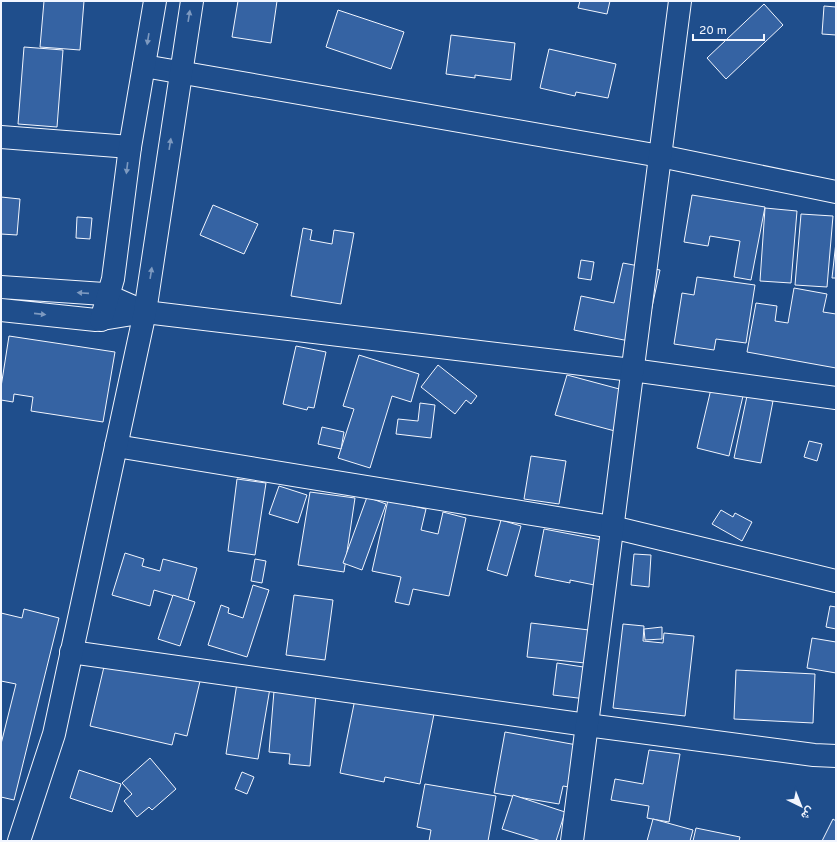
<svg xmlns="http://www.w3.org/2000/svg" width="837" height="842" viewBox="0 0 837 842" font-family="Overpass,Vazirmatn,sans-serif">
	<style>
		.building { fill: #3563a3; stroke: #f2f6ff }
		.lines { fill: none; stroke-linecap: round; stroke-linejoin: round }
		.minor-casing { stroke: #f2f6ff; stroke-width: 24 }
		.minor { stroke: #1f4e8c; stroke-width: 22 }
		.oneway { fill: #7e9ac0 }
	</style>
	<rect width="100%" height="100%" fill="#1f4e8c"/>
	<g class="building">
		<polygon points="44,1 84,1 80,50 40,47"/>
		<polygon points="238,1 277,1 271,43 232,37"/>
		<polygon points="580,1 610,1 607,14 578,8"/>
		<polygon points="764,4 783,25 726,79 707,58"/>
		<polygon points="824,6 836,7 836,35 822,34"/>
		<polygon points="338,10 404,32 391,69 326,47"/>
		<polygon points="451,35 515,43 511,80 475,75 475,78 446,74"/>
		<polygon points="24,47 63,50 57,127 18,124"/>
		<polygon points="549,49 616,64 608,98 576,92 575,96 540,88"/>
		<polygon points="692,195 765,207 751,280 734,277 740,241 710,236 708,246 684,242"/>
		<polygon points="1,197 20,199 17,235 1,234"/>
		<polygon points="213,205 258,224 244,254 200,235"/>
		<polygon points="765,208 797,211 791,283 760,281"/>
		<polygon points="801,214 833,216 827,287 795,285"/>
		<polygon points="77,217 92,218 90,239 76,238"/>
		<polygon points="303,228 312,230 310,240 332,244 334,230 354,233 341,304 291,296"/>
		<polygon points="836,242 836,278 832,278"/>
		<polygon points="581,260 594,262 591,280 578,278"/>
		<polygon points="623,263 660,270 644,344 574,330 581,296 614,303"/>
		<polygon points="697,277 755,285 746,343 716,339 714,350 674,344 682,293 694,295"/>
		<polygon points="794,288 827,294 823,312 836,314 836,368 747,352 756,303 777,306 775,321 788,323"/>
		<polygon points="9,336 115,352 103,422 31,411 33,397 14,394 13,402 1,400 1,387"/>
		<polygon points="296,346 326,352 314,408 308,407 307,410 283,404"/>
		<polygon points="359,355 419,374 411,402 392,396 370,468 338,458 354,409 343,406"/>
		<polygon points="438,365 477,396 471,404 466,400 455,414 421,387"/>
		<polygon points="567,375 638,394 626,434 555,415"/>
		<polygon points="711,389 743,396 729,456 697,448"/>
		<polygon points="747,396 773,401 761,463 734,458"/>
		<polygon points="420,403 435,405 431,438 396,434 398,419 418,421"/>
		<polygon points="322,427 344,432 341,449 318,444"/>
		<polygon points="809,441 822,444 817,461 804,457"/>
		<polygon points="531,456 566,461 559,504 524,499"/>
		<polygon points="237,479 266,483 255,555 228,551"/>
		<polygon points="279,486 307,495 298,523 269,514"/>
		<polygon points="310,492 355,498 344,572 298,565"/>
		<polygon points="367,497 386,504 362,570 343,563"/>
		<polygon points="388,500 426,509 421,530 438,534 443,512 466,518 449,596 413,589 409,605 395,602 401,577 372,571"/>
		<polygon points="721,510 733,517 735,513 752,522 742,541 712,524"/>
		<polygon points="501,520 521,526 507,576 487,570"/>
		<polygon points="544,529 612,542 604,587 570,580 570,583 535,576"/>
		<polygon points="125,553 144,559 142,566 160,571 163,559 197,568 188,600 154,590 150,606 112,595"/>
		<polygon points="634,554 651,555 649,587 631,585"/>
		<polygon points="255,559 266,561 262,583 251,581"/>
		<polygon points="253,585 269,590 247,657 208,645 221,605 229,608 228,613 243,618"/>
		<polygon points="173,595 195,602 180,646 158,639"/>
		<polygon points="294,595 333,600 325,660 286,655"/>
		<polygon points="830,606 836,607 836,629 826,627"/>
		<polygon points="24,609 59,618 14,800 1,797 1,744 16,684 1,681 1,613 22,618"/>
		<polygon points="531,623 589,630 585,663 527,657"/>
		<polygon points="623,624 644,626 643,641 663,643 664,633 694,636 685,716 613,708"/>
		<polygon points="662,627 662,639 645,640 644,629"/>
		<polygon points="812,638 836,642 836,673 807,668"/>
		<polygon points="107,654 201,677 187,736 175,733 172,745 90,726"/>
		<polygon points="557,663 590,668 586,699 553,695"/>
		<polygon points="736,670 815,674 813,723 734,719"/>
		<polygon points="237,683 270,688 258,759 226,754"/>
		<polygon points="274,691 316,694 310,766 289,764 290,754 269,752"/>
		<polygon points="355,699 434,714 420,784 385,777 384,782 340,773"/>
		<polygon points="505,732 577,745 569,787 563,786 559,804 494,793"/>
		<polygon points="649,750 680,754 669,822 647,818 649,806 611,800 615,779 643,784"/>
		<polygon points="150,758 176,789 152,810 149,807 137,817 124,801 132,794 122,783"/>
		<polygon points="79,770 121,784 112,812 70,798"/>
		<polygon points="242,772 254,777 247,794 235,789"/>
		<polygon points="425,784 496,796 488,841 429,841 431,830 417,827"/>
		<polygon points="513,795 565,812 556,841 541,841 502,829"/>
		<polygon points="653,819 693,830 690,841 647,841"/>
		<polygon points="833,819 836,821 836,841 822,841"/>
		<polygon points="696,828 740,837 739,841 693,841"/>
	</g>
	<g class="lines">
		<g class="minor-casing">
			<g id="minor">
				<polyline points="144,66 660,156 836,192"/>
				<polyline points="1,137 130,147"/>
				<polyline points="1,287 104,294 145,312 96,320 1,310"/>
				<polyline points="145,312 632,370 836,398"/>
				<polyline points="101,320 113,279 130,147 155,1"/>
				<polyline points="116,446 612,527 836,581"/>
				<polyline points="71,652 587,725 814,755 836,756"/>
				<polyline points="19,841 54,734 145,312 192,1"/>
				<polyline points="572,841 680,1"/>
			</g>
		</g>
		<use href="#minor" class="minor"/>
	</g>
	<defs><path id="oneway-solid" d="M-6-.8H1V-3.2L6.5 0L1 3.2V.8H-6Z"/></defs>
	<g class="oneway">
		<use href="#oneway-solid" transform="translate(189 16) rotate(-81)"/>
		<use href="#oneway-solid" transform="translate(148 39) rotate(99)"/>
		<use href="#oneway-solid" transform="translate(170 144) rotate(-81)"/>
		<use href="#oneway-solid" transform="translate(127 168) rotate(97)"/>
		<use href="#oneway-solid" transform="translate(151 273) rotate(-81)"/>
		<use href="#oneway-solid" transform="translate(83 293) rotate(-176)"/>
		<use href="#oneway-solid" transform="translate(40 314) rotate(6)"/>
	</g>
	<rect width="837" height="842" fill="none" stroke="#f2f6ff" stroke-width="4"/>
	<g transform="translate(801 806) rotate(137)" stroke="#1f4e8c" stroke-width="3" paint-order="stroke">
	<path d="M0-3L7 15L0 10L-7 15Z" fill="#f2f6ff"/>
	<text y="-6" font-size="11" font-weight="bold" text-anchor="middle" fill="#f2f6ff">ش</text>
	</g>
	<path d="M693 34v6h71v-6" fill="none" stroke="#f2f6ff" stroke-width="2"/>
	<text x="699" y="34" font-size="12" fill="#f2f6ff" stroke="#1f4e8c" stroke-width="3" paint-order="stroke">20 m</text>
</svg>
